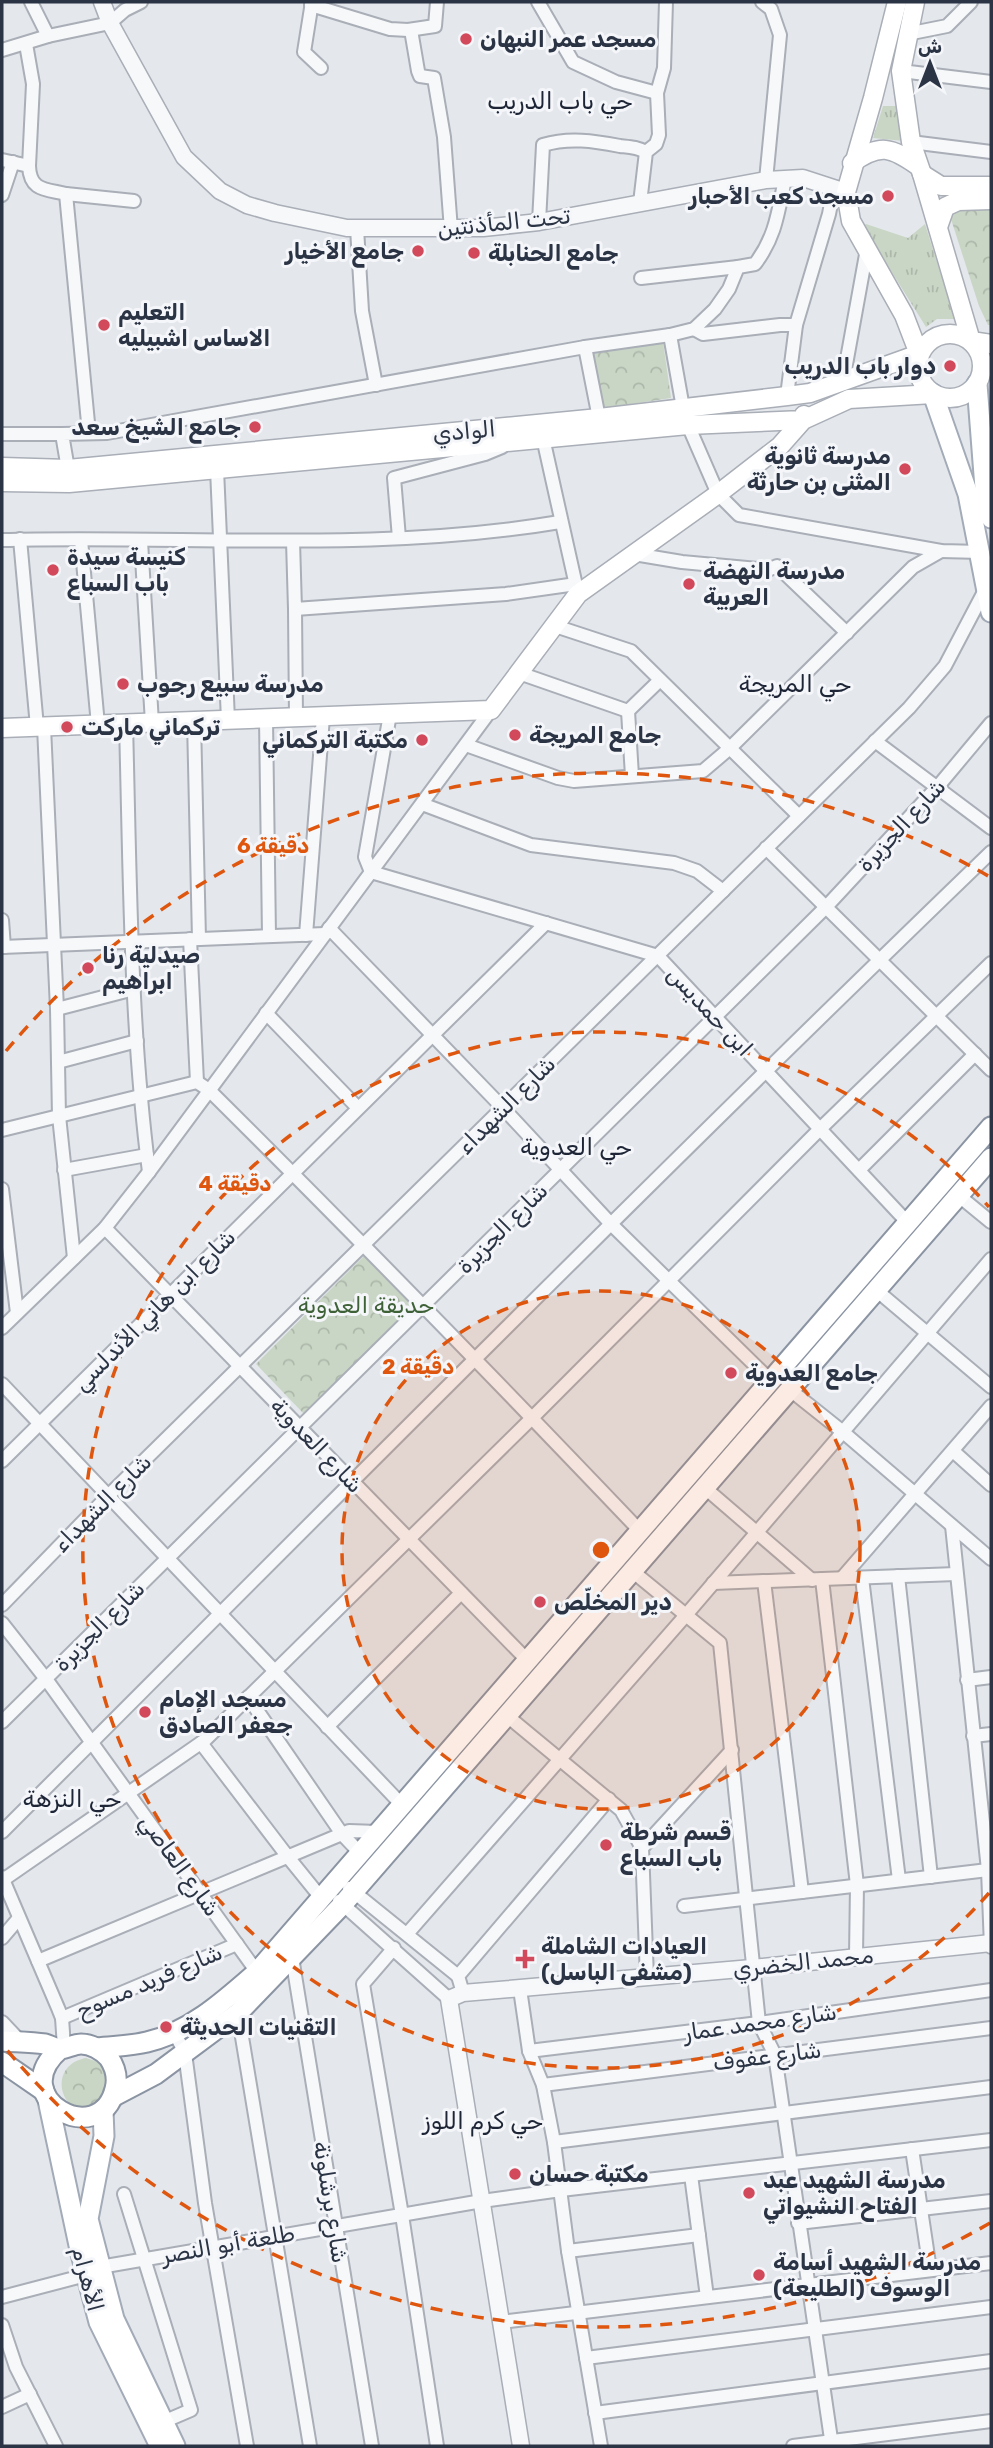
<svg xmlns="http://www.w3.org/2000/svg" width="993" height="2448" viewBox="0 0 993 2448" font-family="Rubik,'Noto Naskh Arabic',sans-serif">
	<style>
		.grass { fill: url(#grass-tufts) }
		.park { fill: url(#park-crowns) }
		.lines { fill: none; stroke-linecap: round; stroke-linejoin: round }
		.minor-casing { stroke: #a9aeb7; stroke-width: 16 }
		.tertiary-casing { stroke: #a9aeb7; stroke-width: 19 }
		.secondary-casing { stroke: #a9aeb7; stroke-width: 21 }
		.primary-casing { stroke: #a3abb8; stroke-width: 23 }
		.trunk-casing { stroke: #8b94a3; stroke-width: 23 }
		.minor { stroke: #f7f8fa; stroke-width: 12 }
		.tertiary { stroke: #f7f8fa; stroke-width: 16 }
		.secondary { stroke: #fff; stroke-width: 18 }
		.primary { stroke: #fff; stroke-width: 19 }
		.trunk { stroke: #fff; stroke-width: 19 }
		.ring { fill: none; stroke: #df570f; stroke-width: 3.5; stroke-dasharray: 12 9 }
		.poi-dot { fill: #d1495b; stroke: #f4f6f9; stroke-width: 2.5 }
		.labels { text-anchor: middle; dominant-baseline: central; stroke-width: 6; stroke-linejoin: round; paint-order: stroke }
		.poi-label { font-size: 23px; font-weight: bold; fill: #2b3445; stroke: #f4f6f9; text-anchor: start }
		.street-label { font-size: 23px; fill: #2b3445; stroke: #f4f6f9 }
		.park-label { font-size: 23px; fill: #3f6138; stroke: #f4f6f9 }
		.neighbourhood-label { font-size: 24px; fill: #1d2536; stroke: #f4f6f9 }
		.centre { fill: #df570f; stroke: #f4f6f9; stroke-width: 3.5 }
		.ring-label { font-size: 21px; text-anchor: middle; font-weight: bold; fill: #df570f; stroke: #f4f6f9; stroke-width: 6; stroke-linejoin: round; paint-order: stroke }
	</style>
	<defs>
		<pattern id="grass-tufts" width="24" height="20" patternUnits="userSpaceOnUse" patternTransform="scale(1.75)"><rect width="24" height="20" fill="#c9d6c5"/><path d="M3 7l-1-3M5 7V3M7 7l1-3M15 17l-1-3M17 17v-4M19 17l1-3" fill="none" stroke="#adb8ab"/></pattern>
		<pattern id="park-crowns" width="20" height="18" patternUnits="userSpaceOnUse" patternTransform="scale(1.75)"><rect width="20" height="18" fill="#c9d6c5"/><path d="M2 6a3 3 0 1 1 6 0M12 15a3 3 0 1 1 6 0" fill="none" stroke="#adb8ab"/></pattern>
	</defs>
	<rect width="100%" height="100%" fill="#e4e7ec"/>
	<g class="grass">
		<polygon points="883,106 899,106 904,141 873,138"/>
		<polygon points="866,224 908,238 925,224 955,319 937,319 926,327 863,226"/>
	</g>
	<g class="park">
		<polygon points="955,207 991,207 991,325 988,325 979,306 949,213"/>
		<polygon points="663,342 671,398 604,408 593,354"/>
		<polygon points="365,1255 418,1305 304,1414 256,1364"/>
		<path d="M86 2058 101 2063 107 2069 106 2100C99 2103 92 2107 85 2108 60 2112 48 2065 86 2058Z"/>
	</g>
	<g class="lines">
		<g class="minor-casing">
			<g id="minor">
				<polyline points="31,2 48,36"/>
				<polyline points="312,2 304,52 321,68"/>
				<polyline points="538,2 573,62 616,82 657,93"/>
				<polyline points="762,2 771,9 780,35 766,180"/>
				<polyline points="311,5 390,29 408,30 435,26 437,2"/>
				<polyline points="411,30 418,71 420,76 434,78 444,137 451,230"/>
				<polyline points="907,34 947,26 971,2"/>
				<polyline points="2,50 48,36 110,23 125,10 141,2"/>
				<polyline points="901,71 991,82"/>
				<polyline points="911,142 991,152"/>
				<polyline points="2,160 29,166 33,84 26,44"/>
				<path d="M29 166C30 191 45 189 66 194L89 433"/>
				<polyline points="66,194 134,201"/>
				<polyline points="2,195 13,162"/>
				<polyline points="640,203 646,152 656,144 659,135 657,93 664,68 666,2"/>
				<path d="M539 222 543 145C569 137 594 141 620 146 630 147 637 147 646 152"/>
				<polyline points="357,228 362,311 376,385"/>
				<polyline points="641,278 738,267"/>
				<polyline points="694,329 703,334 780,325 796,325"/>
				<polyline points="670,335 683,408 688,425 718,494 739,515 941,551 981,552"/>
				<path d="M585 347 670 335 694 329 715 309 729 289 738 267 755 264C776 236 778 212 785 179"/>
				<polyline points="843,381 867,249"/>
				<polyline points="787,396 796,325 829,214 834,188"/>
				<polyline points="2,434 62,434"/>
				<polyline points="543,438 577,590"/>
				<polyline points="68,469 62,434 107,433 585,347 599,418"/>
				<polyline points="217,469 228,720"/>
				<polyline points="399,538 394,478 485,454 502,447"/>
				<polyline points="20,539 37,727"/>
				<path d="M2 540C188 535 376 553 560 522"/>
				<polyline points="81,540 98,725"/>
				<polyline points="141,541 152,723"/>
				<polyline points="293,541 295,609 506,594 576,584"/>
				<polyline points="634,554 682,562 768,570 777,566 847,633"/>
				<polyline points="295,609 296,718"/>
				<polyline points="555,626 631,651 799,816"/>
				<polyline points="519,673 628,711 660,680"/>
				<polyline points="628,711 632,776"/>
				<polyline points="390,714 365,857 371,872 658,956 908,1223"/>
				<polyline points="266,719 269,936"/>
				<polyline points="194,721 199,939"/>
				<path d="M126 724C130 874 130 1024 149 1172"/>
				<polyline points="44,727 57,1009 59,1116 74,1258"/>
				<polyline points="875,741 991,828"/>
				<polyline points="466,745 558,778 574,781 703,771 730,748 913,567 941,551"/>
				<polyline points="422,804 531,845 674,863 697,871 723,891"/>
				<polyline points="766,848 991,1070"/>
				<polyline points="2,920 4,947"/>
				<polyline points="329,928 503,1108 611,1224 771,1381"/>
				<polyline points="306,935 323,717"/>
				<polyline points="190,939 197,1082"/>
				<polyline points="2,947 325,934"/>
				<polyline points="57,1009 134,989"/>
				<polyline points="266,1013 358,1108"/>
				<polyline points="58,1062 137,1041"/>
				<path d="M2 1130 197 1082 209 1090C355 1235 499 1383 641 1532"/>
				<polyline points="64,1170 147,1155"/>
				<polyline points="859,1170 975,1054"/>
				<polyline points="2,1189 17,1313"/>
				<polyline points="958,1195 991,1222"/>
				<polyline points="105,1228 529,1662"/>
				<polyline points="875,1289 991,1387"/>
				<polyline points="2,1328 105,1228 149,1172 491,710"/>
				<polyline points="2,1384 402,1805"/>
				<polyline points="789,1389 843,1432 991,1559"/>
				<polyline points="953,1451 991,1485"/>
				<polyline points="2,1461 546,923"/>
				<polyline points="704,1487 812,1580"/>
				<polyline points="952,1526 988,1870 991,1947"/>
				<polyline points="631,1570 720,1643 759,2023 775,2055 832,2446"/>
				<polyline points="898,1576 931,1877"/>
				<polyline points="842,1578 991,1406"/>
				<polyline points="862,1578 899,1880"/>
				<polyline points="822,1579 857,1885 856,1956"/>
				<polyline points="764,1581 802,1892"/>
				<polyline points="713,1583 956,1574"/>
				<polyline points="2,1605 108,1496 909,708 945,666 986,588"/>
				<polyline points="2,1623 46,1679 257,1972"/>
				<polyline points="967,1680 991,1677"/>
				<polyline points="248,1697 342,1834 360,1853"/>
				<polyline points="506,1715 621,1810 642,1848 647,1978"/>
				<polyline points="2,1722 826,907 940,784 991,723"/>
				<polyline points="327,1727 461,1593"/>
				<polyline points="973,1736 991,1734"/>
				<polyline points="201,1743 288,1857 322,1899"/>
				<path d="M2 1832C330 1504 657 1174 991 852"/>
				<polyline points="642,1848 732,1750"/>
				<polyline points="2,1877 58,2008 62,2018 64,2047"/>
				<polyline points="3,1880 205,1740 532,1418 820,1129 991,963"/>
				<polyline points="349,1888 458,1976"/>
				<polyline points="339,1901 449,1999"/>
				<polyline points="684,1906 988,1870"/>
				<polyline points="407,1934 686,1615 991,1259"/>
				<polyline points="2,1938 19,1918"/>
				<polyline points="394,1948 363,1984 402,2215 437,2446"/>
				<polyline points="292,1957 372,2446"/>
				<polyline points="38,1961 349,1831 378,1832"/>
				<polyline points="520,1989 529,2051 543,2085 554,2142 568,2251 601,2446"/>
				<polyline points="463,1993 458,1976 609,1799"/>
				<polyline points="238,2013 310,2446"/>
				<polyline points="62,2018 237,1944"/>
				<polyline points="2,2022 21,2042"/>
				<polyline points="174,2032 185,2053 205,2203 247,2446"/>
				<polyline points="529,2051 759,2023 991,1990"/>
				<polyline points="543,2085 991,2028"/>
				<polyline points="554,2142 991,2087"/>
				<polyline points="912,2149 930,2270"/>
				<polyline points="691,2175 707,2297"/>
				<polyline points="124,2194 191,2410 163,2422"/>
				<polyline points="798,2223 991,2201"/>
				<polyline points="568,2251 699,2235"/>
				<polyline points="100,2267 482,2201 561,2190 991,2140"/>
				<polyline points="2,2297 86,2275"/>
				<polyline points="501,2322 991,2263"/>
				<polyline points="2,2325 16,2367 56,2446"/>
				<polyline points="586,2358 991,2307"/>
				<polyline points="2,2407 30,2394"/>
				<polyline points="595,2413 991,2361"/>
				<polyline points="793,2446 991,2421"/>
			</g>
		</g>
		<g class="tertiary-casing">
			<g id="tertiary">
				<polyline points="102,2 110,23 184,157 220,191 247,205 275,213 347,228 483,228 539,222 766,180 803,178 846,192"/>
				<polyline points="521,2446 449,1999 463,1993 752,1968 991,1943"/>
			</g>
		</g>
		<g class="secondary-casing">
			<g id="secondary">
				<polyline points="915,2 901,71 911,142 922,174 971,341 991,344"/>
				<path d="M852 163C880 143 891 147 918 166"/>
				<polyline points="922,174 941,186 991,186"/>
				<polyline points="938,227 945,207 958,201 991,200"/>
				<circle cx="950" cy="366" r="32"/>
				<polyline points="2,467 68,469 599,418 787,396 810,393 919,354 904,315 851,221 846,192 873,98 897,2"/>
				<polyline points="2,482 69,483 688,425 803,420 804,415"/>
				<polyline points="2,728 491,710 578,594 718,494 780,446 803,420 849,399 933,394"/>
			</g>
		</g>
		<g class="primary-casing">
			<g id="primary">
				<polyline points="977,384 985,488 991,518"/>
				<polyline points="933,394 968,494 991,612"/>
				<polyline points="48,2100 80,2250 99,2322 160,2446"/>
				<polyline points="103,2110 104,2136 88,2219 114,2319 175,2446"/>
			</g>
		</g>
		<g class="trunk-casing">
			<g id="trunk">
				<path d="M2 2041C16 2042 31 2042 45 2044 49 2045 56 2049 60 2049 66 2049 74 2044 81 2044 91 2044 102 2050 109 2058 115 2067 118 2078 115 2089 100 2151 3 2098 60 2049"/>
				<path d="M97 2048C113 2046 131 2046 147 2042 190 2032 225 2000 257 1972L991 1127"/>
				<polyline points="2,2062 44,2091"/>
				<polyline points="114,2096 156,2074 238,2013 343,1904 991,1158"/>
			</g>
		</g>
		<use href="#minor" class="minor"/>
		<use href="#tertiary" class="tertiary"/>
		<use href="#secondary" class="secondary"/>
		<use href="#primary" class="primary"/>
		<use href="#trunk" class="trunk"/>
	</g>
	<circle cx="601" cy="1550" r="259" fill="#df570f" fill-opacity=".12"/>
	<g class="ring">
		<circle cx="601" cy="1550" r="259"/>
		<path d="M989 1893A518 518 0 1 1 989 1207"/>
		<path d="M990 2223A777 777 0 0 1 6 2049M6 1051A777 777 0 0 1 990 877"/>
	</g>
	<g class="poi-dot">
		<circle cx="466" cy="39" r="7"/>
		<circle cx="888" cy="196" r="7"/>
		<circle cx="418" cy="251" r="7"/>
		<circle cx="474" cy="253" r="7"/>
		<circle cx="104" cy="325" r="7"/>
		<circle cx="950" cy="366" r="7"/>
		<circle cx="255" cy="427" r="7"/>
		<circle cx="905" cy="469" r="7"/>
		<circle cx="53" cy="570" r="7"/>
		<circle cx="689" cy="584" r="7"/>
		<circle cx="123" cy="684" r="7"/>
		<circle cx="67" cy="727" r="7"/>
		<circle cx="515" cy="735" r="7"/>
		<circle cx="422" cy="740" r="7"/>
		<circle cx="88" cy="968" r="7"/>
		<circle cx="731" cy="1373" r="7"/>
		<circle cx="540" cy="1602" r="7"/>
		<circle cx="145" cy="1712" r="7"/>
		<circle cx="606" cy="1845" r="7"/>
		<path d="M521.5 1948.5h7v7h7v7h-7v7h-7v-7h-7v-7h7z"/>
		<circle cx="166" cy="2027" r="7"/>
		<circle cx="515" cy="2174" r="7"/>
		<circle cx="749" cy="2193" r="7"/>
		<circle cx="759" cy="2275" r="7"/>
	</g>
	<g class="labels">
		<g class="poi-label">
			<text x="480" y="39">مسجد عمر النبهان</text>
			<text x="874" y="196" text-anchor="end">مسجد كعب الأحبار</text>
			<text x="404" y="251" text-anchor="end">جامع الأخيار</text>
			<text x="488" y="253">جامع الحنابلة</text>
			<text x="118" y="312">التعلیم<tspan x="118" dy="26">الاساس اشبیلیه</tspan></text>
			<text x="936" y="366" text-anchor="end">دوار باب الدريب</text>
			<text x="241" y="427" text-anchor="end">جامع الشيخ سعد</text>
			<text x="891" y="456" text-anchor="end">مدرسة ثانوية<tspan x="891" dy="26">المثنى بن حارثة</tspan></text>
			<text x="67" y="557">كنيسة سيدة<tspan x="67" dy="26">باب السباع</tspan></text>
			<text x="703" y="571">مدرسة النهضة<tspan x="703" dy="26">العربية</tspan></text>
			<text x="137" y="684">مدرسة سبيع رجوب</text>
			<text x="81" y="727">تركماني ماركت</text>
			<text x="529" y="735">جامع المريجة</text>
			<text x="408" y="740" text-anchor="end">مكتبة التركماني</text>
			<text x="102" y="955">صيدلية رنا<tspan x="102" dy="26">ابراهيم</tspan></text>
			<text x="745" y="1373">جامع العدوية</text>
			<text x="554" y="1602">دير المخلّص</text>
			<text x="159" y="1699">مسجد الإمام<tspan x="159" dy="26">جعفر الصادق</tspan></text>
			<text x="620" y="1832">قسم شرطة<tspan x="620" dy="26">باب السباع</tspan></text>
			<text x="541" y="1946">العيادات الشاملة<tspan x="541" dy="26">(مشفى الباسل)</tspan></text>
			<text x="180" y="2027">التقنيات الحديثة</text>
			<text x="529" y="2174">مكتبة حسان</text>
			<text x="763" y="2180">مدرسة الشهيد عبد<tspan x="763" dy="26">الفتاح النشيواتي</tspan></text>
			<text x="773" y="2262">مدرسة الشهيد أسامة<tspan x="773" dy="26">الوسوف (الطليعة)</tspan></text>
		</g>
		<g class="street-label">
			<text transform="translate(504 222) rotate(-6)">تحت المأذنتين</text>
			<text transform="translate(464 431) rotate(-5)">الوادي</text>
			<text transform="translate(901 825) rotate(-47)">شارع الجزيرة</text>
			<text transform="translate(710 1011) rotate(47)">ابن حمديس</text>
			<text transform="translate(506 1105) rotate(-45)">شارع الشهداء</text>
			<text transform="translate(502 1228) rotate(-45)">شارع الجزيرة</text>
			<text transform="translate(154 1310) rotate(-45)">شارع ابن هاني الأندلسي</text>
			<text transform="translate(317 1445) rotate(46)">شارع العدوية</text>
			<text transform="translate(102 1503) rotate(-45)">شارع الشهداء</text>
			<text transform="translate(99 1626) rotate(-45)">شارع الجزيرة</text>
			<text transform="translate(180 1865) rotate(54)">شارع العاصي</text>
			<text transform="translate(803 1962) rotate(-6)">محمد الخضري</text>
			<text transform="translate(149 1981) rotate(-23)">شارع فريد مسوح</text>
			<text transform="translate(760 2022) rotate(-8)">شارع محمد عمار</text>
			<text transform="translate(767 2056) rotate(-7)">شارع عفوف</text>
			<text transform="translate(331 2202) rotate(81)">شارع برشلونة</text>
			<text transform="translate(228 2244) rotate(-10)">طلعة أبو النصر</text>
			<text transform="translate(88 2279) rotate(75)">الأهرام</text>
		</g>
		<g class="park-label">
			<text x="366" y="1305">حديقة العدوية</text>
		</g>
		<g class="neighbourhood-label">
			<text x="560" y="101">حي باب الدريب</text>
			<text x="795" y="684">حي المريجة</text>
			<text x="576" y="1147">حي العدوية</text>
			<text x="72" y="1799">حي النزهة</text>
			<text x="483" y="2121">حي كرم اللوز</text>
		</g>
	</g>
	<circle cx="601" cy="1550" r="10" class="centre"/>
	<g class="ring-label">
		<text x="273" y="853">6 دقيقة</text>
		<text x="235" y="1191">4 دقيقة</text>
		<text x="418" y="1374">2 دقيقة</text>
	</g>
	<rect width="993" height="2448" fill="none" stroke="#2b3445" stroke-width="7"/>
	<g transform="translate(930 63)" stroke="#f4f6f9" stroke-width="5" paint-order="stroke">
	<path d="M0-5L12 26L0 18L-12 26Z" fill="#2b3445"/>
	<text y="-10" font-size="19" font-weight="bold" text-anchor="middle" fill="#2b3445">ش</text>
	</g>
</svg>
